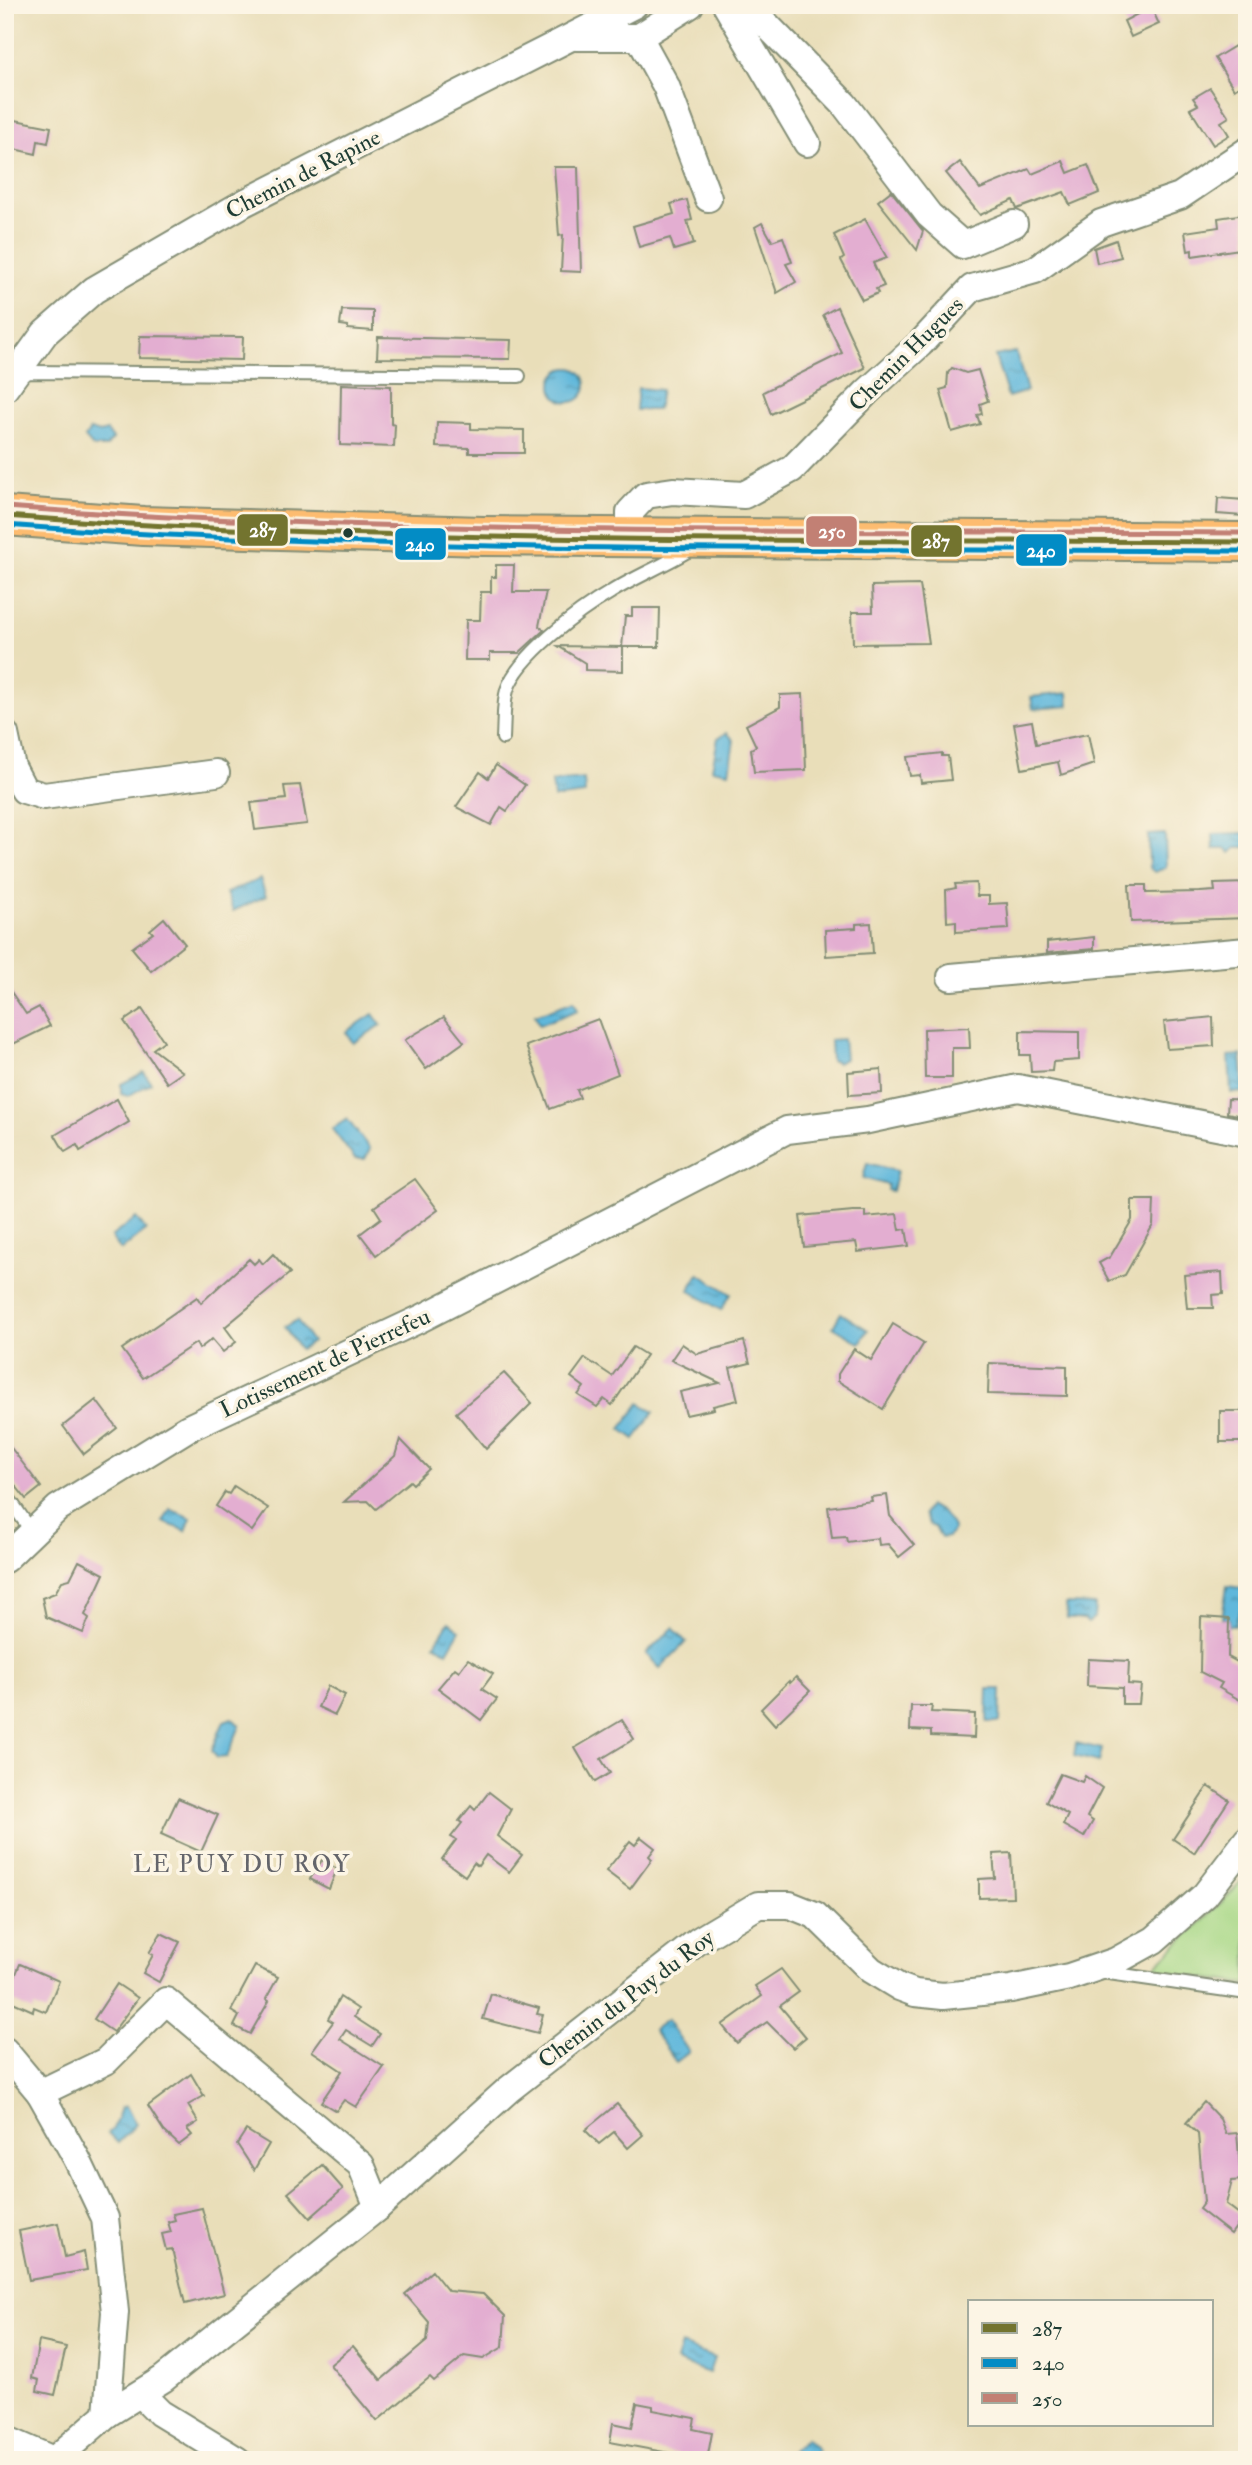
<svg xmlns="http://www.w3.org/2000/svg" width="1252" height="2465" viewBox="0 0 1252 2465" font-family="'IM FELL Double Pica',serif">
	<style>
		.grass { fill: #a8d887; stroke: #648a5e; stroke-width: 2 }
		.water { fill: url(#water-ripples); stroke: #3e7a88; stroke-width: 2 }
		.building { fill: #e3aed1 }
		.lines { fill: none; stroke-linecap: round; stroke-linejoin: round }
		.service-casing { stroke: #848e76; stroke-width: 16 }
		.minor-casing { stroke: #848e76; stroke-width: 30 }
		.primary-casing { stroke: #848e76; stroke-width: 42 }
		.service { stroke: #fff; stroke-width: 12 }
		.minor { stroke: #fff; stroke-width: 26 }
		.primary { stroke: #fdbc70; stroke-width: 38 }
		.bus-1-casing { stroke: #fcf5e5; stroke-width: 10 }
		.bus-2-casing { stroke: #fcf5e5; stroke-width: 10 }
		.bus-3-casing { stroke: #fcf5e5; stroke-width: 10 }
		.bus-1 { stroke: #73742f; stroke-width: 5 }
		.bus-2 { stroke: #038cc5; stroke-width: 5 }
		.bus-3 { stroke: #c28074; stroke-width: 5 }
		.bus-dot { fill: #1f3d34; stroke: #fcf5e5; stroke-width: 2.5 }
		.labels { text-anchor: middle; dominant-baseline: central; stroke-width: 7; stroke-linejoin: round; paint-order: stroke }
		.street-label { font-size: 23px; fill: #1f3d34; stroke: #fcf5e5 }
		.neighbourhood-label { font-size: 24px; letter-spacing: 2px; fill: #64656b; stroke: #fcf5e5 }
		.line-badge { stroke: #fcf5e5; stroke-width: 2.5 }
		.badge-label { font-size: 19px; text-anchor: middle; font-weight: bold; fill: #fff }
	</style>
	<defs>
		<pattern id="water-ripples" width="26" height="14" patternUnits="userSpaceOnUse" patternTransform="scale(1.75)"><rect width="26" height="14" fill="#5eb7db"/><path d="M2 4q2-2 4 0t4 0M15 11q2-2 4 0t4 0" fill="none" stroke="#4d96b2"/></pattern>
	</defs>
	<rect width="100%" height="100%" fill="#fcf5e5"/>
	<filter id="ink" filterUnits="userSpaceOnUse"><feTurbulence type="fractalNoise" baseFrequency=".0143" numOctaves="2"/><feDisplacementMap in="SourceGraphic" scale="14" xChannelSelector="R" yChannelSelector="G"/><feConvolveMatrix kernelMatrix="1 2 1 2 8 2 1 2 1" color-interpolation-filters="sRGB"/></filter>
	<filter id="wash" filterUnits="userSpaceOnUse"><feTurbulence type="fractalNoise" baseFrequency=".00686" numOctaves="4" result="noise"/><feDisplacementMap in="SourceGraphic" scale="28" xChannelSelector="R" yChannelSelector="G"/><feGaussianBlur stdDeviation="1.57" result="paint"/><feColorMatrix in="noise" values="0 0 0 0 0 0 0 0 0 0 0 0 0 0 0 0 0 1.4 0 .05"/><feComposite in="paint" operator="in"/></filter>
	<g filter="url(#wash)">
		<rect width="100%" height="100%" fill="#e9deb9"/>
		<polygon class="grass" points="1247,1873 1247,1984 1150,1971 1233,1891"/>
		<g class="water">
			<polygon points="1016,352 1027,391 1008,397 995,356"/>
			<circle cx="569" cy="385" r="17"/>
			<polygon points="638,388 661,390 657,410 636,410"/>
			<polygon points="90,430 100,433 107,431 113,439 106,447 93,447 85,438"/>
			<polygon points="1068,693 1069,706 1033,709 1031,697"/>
			<polygon points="727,733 734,740 729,772 712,769 718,738"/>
			<polygon points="584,779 585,794 554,798 552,782"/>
			<polygon points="1246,833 1246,848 1236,848 1231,853 1226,849 1214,849 1213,834"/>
			<polygon points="1165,834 1166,867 1155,872 1149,868 1148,835"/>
			<polygon points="260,879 266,896 233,911 226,893"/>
			<polygon points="574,1001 578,1010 539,1025 535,1015"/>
			<polygon points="373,1014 381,1025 353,1043 346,1032"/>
			<polygon points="843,1039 845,1059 837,1063 831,1060 830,1040"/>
			<polygon points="1241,1055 1244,1092 1231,1093 1229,1056"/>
			<polygon points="144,1072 151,1083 128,1096 121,1094 121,1084"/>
			<polygon points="347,1119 370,1149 365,1159 355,1159 332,1129"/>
			<polygon points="867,1163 897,1171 892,1191 887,1190 888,1185 863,1178"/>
			<polygon points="136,1218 146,1230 121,1250 111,1237"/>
			<polygon points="699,1274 731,1294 721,1310 689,1290"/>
			<polygon points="841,1313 868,1330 860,1343 833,1327"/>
			<polygon points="297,1320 312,1342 300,1350 285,1327"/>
			<polygon points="640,1403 654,1412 635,1439 621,1429"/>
			<path d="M929 1506C938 1508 953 1521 953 1530L948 1537 941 1538 935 1527 929 1525 924 1514Z"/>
			<polygon points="170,1509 191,1518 186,1531 163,1522"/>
			<path d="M1227 1586 1241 1588 1246 1595C1245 1606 1237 1613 1235 1626H1229V1619L1222 1618Z"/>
			<polygon points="1066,1604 1095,1605 1094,1618 1088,1623 1084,1619 1067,1619"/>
			<polygon points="449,1622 460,1630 447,1652 435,1644"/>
			<polygon points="673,1628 686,1642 660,1668 646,1654"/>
			<polygon points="988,1689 1001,1689 1000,1722 987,1722"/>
			<polygon points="232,1718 240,1726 227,1757 217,1758 212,1750 224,1721"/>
			<polygon points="1076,1743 1102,1749 1099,1762 1074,1756"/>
			<polygon points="667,2020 689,2052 676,2062 653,2030"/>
			<polygon points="126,2106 136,2124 118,2143 108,2133 113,2129 121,2108"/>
			<polygon points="681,2345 714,2358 709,2373 676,2361"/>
			<polygon points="806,2438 818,2450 808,2460 782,2460"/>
		</g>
		<g id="blocks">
			<g class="building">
				<polygon points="1151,7 1159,24 1131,37 1124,21"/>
				<polygon points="1235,46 1247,68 1247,81 1234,89 1215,58"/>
				<polygon points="1210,88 1229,117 1221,122 1229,135 1213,145 1190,109 1198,105 1193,98"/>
				<polygon points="5,118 51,127 48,143 38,141 36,154 5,147"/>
				<polygon points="1063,161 1068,173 1088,165 1099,193 1070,205 1064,192 1017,209 1013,200 980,215 946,173 960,162 980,189 1029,169 1032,174"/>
				<polygon points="554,167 578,167 581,272 561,271 563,235 559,236"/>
				<polygon points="891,191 923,231 917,250 878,201"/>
				<polygon points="687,200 692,220 687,221 694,244 674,250 670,238 639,247 633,226 674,214 671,204"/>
				<polygon points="1245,214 1247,248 1192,256 1192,250 1188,251 1185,232 1219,227 1218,218"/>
				<polygon points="865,219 887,258 873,263 884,286 876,289 878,293 862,300 841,260 844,258 834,235"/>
				<polygon points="762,223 772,241 783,237 792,262 786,264 796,282 777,293 755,227"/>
				<polygon points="1116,240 1121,257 1097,263 1094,248"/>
				<polygon points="837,307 865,368 771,414 763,392 842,353 823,315"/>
				<polygon points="342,310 373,311 373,331 348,329 348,326 340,325"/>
				<polygon points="140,336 243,337 242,360 139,358"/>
				<polygon points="378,337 511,340 510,359 377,358"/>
				<polygon points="952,368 966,373 978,370 988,401 980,404 982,414 977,415 980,424 952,432 940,390 947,388 948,373"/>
				<polygon points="341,384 391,386 391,424 395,425 394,447 340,445"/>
				<polygon points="437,422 471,423 471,429 524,430 524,453 469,453 469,448 436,447"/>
				<polygon points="1218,498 1244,500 1243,516 1217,514"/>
				<polygon points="496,565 514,565 513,592 546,592 539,626 544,630 519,653 490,653 490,660 465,660 466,620 480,620 481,592 491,592 491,577 496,577"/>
				<polygon points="920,585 929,643 853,644 852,612 873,612 872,586"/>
				<polygon points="632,608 660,608 659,647 623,647 623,671 585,670 585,663 558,646 622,647 625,616 632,616"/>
				<polygon points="803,694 806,770 754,772 751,749 756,746 746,725 780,707 780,695"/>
				<polygon points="1032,721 1036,744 1088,734 1094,764 1061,775 1058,762 1022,769 1014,724"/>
				<polygon points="942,753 942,756 948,756 951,780 921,783 920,775 910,776 907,757"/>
				<polygon points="496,765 525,785 507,811 501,807 491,825 456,807 480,772 488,778"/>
				<polygon points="300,785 307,824 255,830 251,803 286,799 284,786"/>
				<polygon points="976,883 977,896 989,896 989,904 1007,903 1009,929 956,932 956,921 947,922 946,890 956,888 955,884"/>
				<polygon points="1247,883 1247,918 1131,922 1129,885 1146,885 1146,893 1200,892 1215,891 1214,884"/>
				<polygon points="164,918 185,944 151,971 132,948 153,933 150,930"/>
				<polygon points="871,923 873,953 826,956 825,930 856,928 856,924"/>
				<polygon points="1094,937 1094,949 1047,953 1047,942"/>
				<polygon points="5,983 26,1014 39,1007 50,1026 5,1048"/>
				<polygon points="142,1009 164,1041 153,1049 183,1072 167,1083 124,1021"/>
				<polygon points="444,1017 464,1042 426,1069 405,1040"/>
				<polygon points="1213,1017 1214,1046 1167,1049 1164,1022"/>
				<polygon points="598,1019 618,1074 577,1090 580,1098 550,1109 526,1046"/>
				<polygon points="969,1027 970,1048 952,1048 952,1078 925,1078 924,1029"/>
				<polygon points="1020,1031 1079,1032 1079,1060 1053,1062 1052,1071 1031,1072 1030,1055 1020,1055"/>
				<polygon points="881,1069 882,1093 849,1095 848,1072"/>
				<polygon points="117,1099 129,1122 80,1151 77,1145 65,1152 55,1135"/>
				<polygon points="1228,1099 1247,1100 1247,1117 1227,1113"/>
				<polygon points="415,1179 438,1210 376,1255 360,1234 381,1218 374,1207"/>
				<polygon points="1132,1200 1154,1200 1153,1225 1125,1275 1109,1281 1099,1263 1110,1257 1132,1220"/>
				<polygon points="853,1211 865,1211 865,1217 897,1214 900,1230 906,1229 909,1246 858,1252 856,1242 804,1247 800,1216"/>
				<polygon points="273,1254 290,1273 225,1327 236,1342 223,1352 212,1339 199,1349 196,1343 143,1378 122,1349 197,1297 201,1303 249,1259 254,1264 259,1259 263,1264"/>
				<polygon points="1222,1272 1223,1294 1212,1295 1213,1308 1187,1308 1184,1275"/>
				<polygon points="893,1324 924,1343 883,1409 838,1381 838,1374 854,1349 871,1360"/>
				<polygon points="744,1341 750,1363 730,1368 738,1400 713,1406 714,1409 686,1415 680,1392 720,1383 671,1360 682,1344 697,1354"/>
				<polygon points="633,1347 646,1355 612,1405 604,1399 597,1407 578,1395 584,1387 571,1377 585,1358 612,1376"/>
				<polygon points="989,1363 1067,1366 1067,1396 988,1394"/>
				<polygon points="504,1373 532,1403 486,1449 456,1413"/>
				<polygon points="96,1400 117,1428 84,1454 63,1426"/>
				<rect x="1220" y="1411" width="27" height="31"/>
				<polygon points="400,1439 429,1469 413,1484 410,1481 376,1509 368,1501 344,1502 395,1456"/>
				<polygon points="5,1440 41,1487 26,1499 5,1472"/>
				<polygon points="234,1486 268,1508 252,1531 216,1506 225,1492 229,1494"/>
				<polygon points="887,1495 890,1516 914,1545 899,1557 888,1544 879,1545 878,1538 847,1542 846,1537 832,1538 828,1507 872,1501 871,1497"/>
				<polygon points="79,1561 104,1574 85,1615 89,1618 83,1633 46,1617 42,1598 55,1593 62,1581 70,1579"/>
				<polygon points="1201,1617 1229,1619 1228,1657 1247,1667 1247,1704 1219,1688 1222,1683 1200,1672"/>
				<polygon points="468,1659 493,1674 482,1689 497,1699 481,1720 438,1688 455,1668 459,1671"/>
				<polygon points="1088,1659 1129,1661 1128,1684 1141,1685 1139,1704 1122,1704 1122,1688 1087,1686"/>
				<polygon points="796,1677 810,1691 775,1725 761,1709 789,1681 790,1683"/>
				<polygon points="328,1686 345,1695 335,1715 318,1707"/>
				<polygon points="911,1706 932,1706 931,1712 975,1714 974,1738 931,1736 931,1731 910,1730"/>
				<polygon points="622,1720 634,1739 601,1759 610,1773 595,1782 575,1748"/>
				<polygon points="1060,1774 1082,1782 1085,1776 1102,1788 1087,1817 1093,1821 1084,1837 1063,1825 1068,1815 1046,1802"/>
				<polygon points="1208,1786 1229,1800 1194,1853 1173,1839"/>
				<polygon points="489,1792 511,1809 497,1836 522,1855 509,1872 486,1855 478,1866 474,1863 465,1876 442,1859 456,1840 451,1837 462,1823 459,1821 471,1806 475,1810"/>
				<polygon points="178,1798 218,1815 201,1852 161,1834"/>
				<polygon points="641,1837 655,1848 649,1856 652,1859 630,1889 606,1871 630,1841 635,1845"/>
				<polygon points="1011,1853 1013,1897 979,1898 979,1879 995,1878 993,1854"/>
				<polygon points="322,1860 337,1869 329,1889 310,1879"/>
				<polygon points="161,1933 180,1942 159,1982 143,1973 153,1955 149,1953"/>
				<polygon points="20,1964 59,1981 46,2012 34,2007 33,2011 6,1999"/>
				<polygon points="255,1966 278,1977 266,1999 269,2001 250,2034 234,2026 239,2016 231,2011"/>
				<polygon points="781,1969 799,1992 780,2006 806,2037 793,2048 767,2022 737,2043 722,2025 762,1996 755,1986"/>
				<polygon points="117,1984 138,1998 113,2032 94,2019"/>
				<polygon points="491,1994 539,2008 537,2014 543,2015 538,2033 483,2019"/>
				<polygon points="340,1997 358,2009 354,2017 380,2034 372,2046 346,2030 340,2039 384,2067 356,2107 344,2100 336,2111 321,2102 342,2071 312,2051 333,2022 328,2019"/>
				<polygon points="191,2074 204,2096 188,2105 198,2122 187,2129 192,2135 179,2145 164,2131 148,2106"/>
				<polygon points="1204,2102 1220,2119 1226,2134 1237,2133 1241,2180 1232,2181 1226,2204 1243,2217 1231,2234 1199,2209 1204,2202 1198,2134 1186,2123"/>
				<polygon points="617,2104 643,2135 628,2148 614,2132 599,2144 585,2130"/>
				<polygon points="246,2130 269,2144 254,2170 237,2144"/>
				<polygon points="322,2165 343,2189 310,2218 288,2193"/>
				<polygon points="202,2208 224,2294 185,2304 172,2249 166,2250 162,2234 171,2232 168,2222 175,2220 173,2214"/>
				<polygon points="58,2223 65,2257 84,2252 87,2270 29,2280 19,2231"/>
				<polygon points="432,2271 448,2291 483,2294 505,2316 503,2347 483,2359 464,2356 434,2381 430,2377 377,2421 330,2365 353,2346 381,2380 427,2341 429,2322 405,2294"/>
				<polygon points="39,2341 66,2347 55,2395 37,2391 39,2380 32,2378"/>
				<polygon points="637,2403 653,2406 653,2410 695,2418 693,2429 712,2433 707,2460 610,2442 613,2423 632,2427"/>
			</g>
		</g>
	</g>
	<g filter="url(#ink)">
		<use href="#blocks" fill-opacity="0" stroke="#848e76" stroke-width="2"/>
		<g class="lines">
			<g class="service-casing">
				<g id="service">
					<polyline points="19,376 30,372 519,376"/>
					<path d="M503 738C504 723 503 704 507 690 518 656 580 610 611 592 637 576 665 565 691 549"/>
					<polyline points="5,1493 32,1532"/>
					<polyline points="1102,1972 1247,1993"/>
				</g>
			</g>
			<g class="minor-casing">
				<g id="minor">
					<polyline points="726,5 807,143"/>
					<polyline points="735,5 755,13 844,104 929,215 963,245 1014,224"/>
					<polyline points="576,37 639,37 666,86 708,198"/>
					<polyline points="639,37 690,5"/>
					<polyline points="5,388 45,333 94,290 244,203 634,5"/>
					<polyline points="630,536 630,512 646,495 673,491 744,495 792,469 867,392 920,344 972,288 1035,270 1101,223 1180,196 1247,151"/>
					<polyline points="5,734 12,767 24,790 44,796 216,773"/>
					<polyline points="951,977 1247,951"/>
					<polyline points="5,1559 58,1508 188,1428 422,1318 787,1130 868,1120 1018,1088 1247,1133"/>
					<polyline points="5,2051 40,2093 77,2159 105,2218 115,2312 107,2414"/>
					<polyline points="40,2093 106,2061 166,2001 361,2165 378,2207"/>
					<polyline points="142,2395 160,2413 237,2460"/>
					<polyline points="5,2439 53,2460"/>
					<polyline points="54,2460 107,2414 163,2379 378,2207 508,2090 698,1941 758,1905 790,1905 815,1915 871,1970 899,1987 915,1993 943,1996 1011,1989 1069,1977 1116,1961 1154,1940 1205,1895 1247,1840"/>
				</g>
			</g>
			<g class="primary-casing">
				<polyline id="primary" points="5,516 143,526 483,536 1247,542"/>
			</g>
			<use href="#service" class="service"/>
			<use href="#minor" class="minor"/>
			<use href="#primary" class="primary"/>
			<g class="bus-1-casing">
				<path id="bus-1" d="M5 516C418 546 833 539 1247 542"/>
			</g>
			<g class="bus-2-casing">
				<path id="bus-2" d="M5 525C418 555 833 548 1247 551"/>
			</g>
			<g class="bus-3-casing">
				<path id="bus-3" d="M6 507C418 537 833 530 1247 533"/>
			</g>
			<use href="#bus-1" class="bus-1"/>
			<use href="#bus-2" class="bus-2"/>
			<use href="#bus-3" class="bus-3"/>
		</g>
	</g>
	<circle class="bus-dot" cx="348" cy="533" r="6"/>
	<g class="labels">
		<g class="street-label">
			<text transform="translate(303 174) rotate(-27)">Chemin de Rapine</text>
			<text transform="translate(906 354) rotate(-45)">Chemin Hugues</text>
			<text transform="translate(325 1363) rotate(-25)">Lotissement de Pierrefeu</text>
			<text transform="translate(626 1999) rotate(-37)">Chemin du Puy du Roy</text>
		</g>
		<g class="neighbourhood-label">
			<text x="242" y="1864">LE PUY DU ROY</text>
		</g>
	</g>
	<g class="line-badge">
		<rect x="236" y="513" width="53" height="34" rx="7" fill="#73742f"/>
		<rect x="805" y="515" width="53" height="33" rx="7" fill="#c28074"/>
		<rect x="910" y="524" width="53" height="34" rx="7" fill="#73742f"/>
		<rect x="394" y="527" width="53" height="34" rx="7" fill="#038cc5"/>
		<rect x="1015" y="533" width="53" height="34" rx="7" fill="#038cc5"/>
	</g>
	<g class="badge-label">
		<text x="263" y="537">287</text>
		<text x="832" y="538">250</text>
		<text x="936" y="548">287</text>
		<text x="420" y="551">240</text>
		<text x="1041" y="557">240</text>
	</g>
	<rect width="1252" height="2465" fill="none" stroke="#fcf5e5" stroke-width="28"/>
	<rect x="968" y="2300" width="245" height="126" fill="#fcf5e5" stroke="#a4ab9e" stroke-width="2"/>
	<rect x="982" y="2323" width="35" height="10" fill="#73742f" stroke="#a4ab9e" stroke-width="2"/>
	<text x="1032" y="2336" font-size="21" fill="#1f3d34">287</text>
	<rect x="982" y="2358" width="35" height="10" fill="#038cc5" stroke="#a4ab9e" stroke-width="2"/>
	<text x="1032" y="2370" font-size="21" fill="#1f3d34">240</text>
	<rect x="982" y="2393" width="35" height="10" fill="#c28074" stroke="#a4ab9e" stroke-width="2"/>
	<text x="1032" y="2406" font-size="21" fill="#1f3d34">250</text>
</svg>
